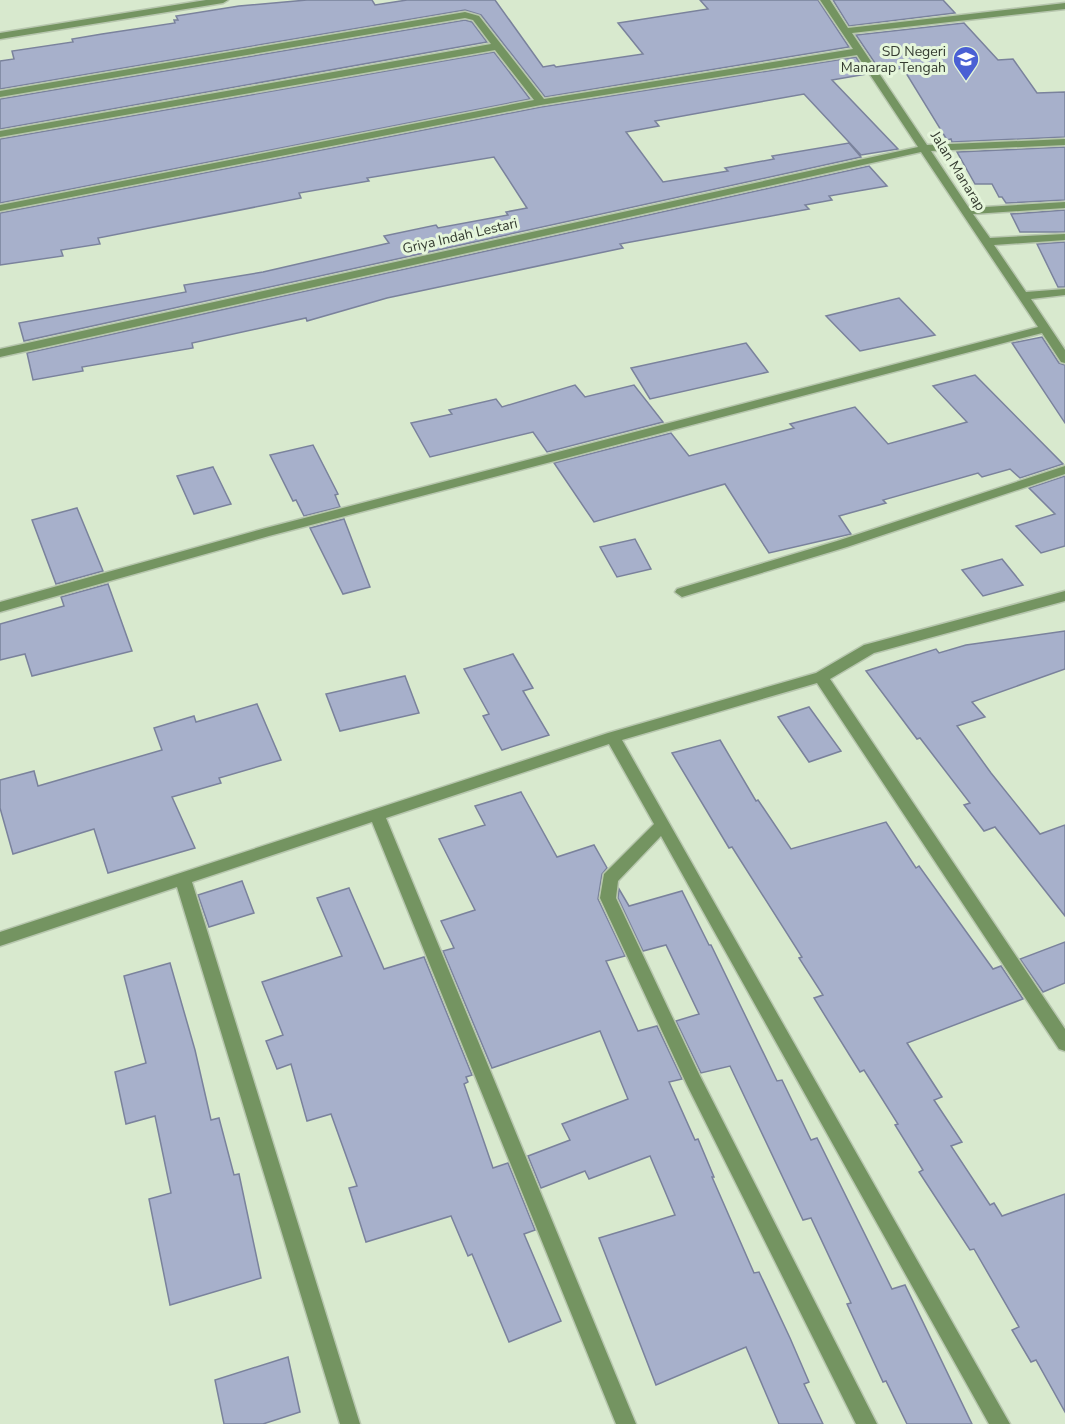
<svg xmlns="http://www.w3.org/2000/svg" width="1065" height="1424" viewBox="0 0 1065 1424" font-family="'Nunito Sans',sans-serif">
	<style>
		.building { fill: #a7b0cb; stroke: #7a829c; stroke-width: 1.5 }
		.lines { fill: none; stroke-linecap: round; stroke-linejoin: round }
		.minor-casing { stroke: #b7c6ae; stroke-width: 3 }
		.minor { fill: #749461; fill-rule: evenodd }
		.labels { text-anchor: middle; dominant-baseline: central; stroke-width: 6; stroke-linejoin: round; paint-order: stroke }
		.far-poi-label { font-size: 14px; fill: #343b30; stroke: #e5f6db; text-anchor: end }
		.far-street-label { font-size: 14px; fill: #343b30; stroke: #e5f6db }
	</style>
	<rect width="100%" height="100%" fill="#d8e9ce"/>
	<g class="building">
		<polygon points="307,0 372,0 375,5 407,0 495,0 543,67 554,65 556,67 643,54 618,23 708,9 700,0 818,0 849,47 545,97 481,15 465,10 0,89 0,61 14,59 12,51 73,42 72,39 102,34 175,23 174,20 178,20 176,16 239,6"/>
		<polygon points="833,0 943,0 955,13 849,26"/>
		<polygon points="465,20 472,22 487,42 0,129 0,99"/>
		<polygon points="964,23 998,60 1013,59 1037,93 1065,92 1065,137 952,142 951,139 947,140 903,68 881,72 856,35"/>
		<polygon points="494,52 530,99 0,203 0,139"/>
		<polygon points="856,57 867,74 832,80 898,149 861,155 804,94 655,121 659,126 626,132 663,182 728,171 725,168 774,159 772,156 849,143 861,157 24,341 19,323 186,292 184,285 263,272 389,243 384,236 436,225 438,228 508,215 506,212 527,208 494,157 367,178 369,181 299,193 301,198 98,238 100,244 61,250 63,256 0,265 0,213 541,107"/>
		<polygon points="1065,147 1065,200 1006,203 1002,197 999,197 992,184 975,184 957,152"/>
		<polygon points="869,166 887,186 829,196 832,200 805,205 809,209 620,244 623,248 387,298 307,321 306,318 192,343 193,348 82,367 83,371 33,380 27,353"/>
		<polygon points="1065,210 1065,232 1020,232 1011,214"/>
		<polygon points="1065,242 1065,287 1058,287 1037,244"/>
		<polygon points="899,298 935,335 860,351 826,316"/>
		<polygon points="1042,337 1059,363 1065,365 1065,423 1012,343"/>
		<polygon points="746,343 768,372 650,399 631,368"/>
		<polygon points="975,375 1063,464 1020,478 1010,469 982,477 978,473 883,500 886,503 839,516 851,534 769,553 725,484 594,522 554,463 671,433 689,456 794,428 790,424 855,407 888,444 967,422 933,386"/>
		<polygon points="575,385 585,397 634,385 663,422 547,452 533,432 430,457 411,423 452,414 449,410 496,399 502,407"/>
		<polygon points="313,445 338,494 335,495 340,507 304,516 296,500 293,501 270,455"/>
		<polygon points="213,467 231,504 194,514 177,476"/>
		<polygon points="1065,476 1065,546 1041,553 1016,526 1055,514 1029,488"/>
		<polygon points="77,508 103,571 56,584 32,520"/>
		<polygon points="344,519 370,587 343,594 310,528"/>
		<polygon points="635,539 651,569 617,577 600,547"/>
		<polygon points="1002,559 1023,585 983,596 962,570"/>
		<polygon points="108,584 132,651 32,676 25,654 0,660 0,624 64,606 61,597"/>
		<polygon points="1065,631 1065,669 972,702 985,717 957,726 991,773 1040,834 1065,825 1065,916 995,827 984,831 964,805 970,803 920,738 917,739 866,671 936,649 939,653 966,645"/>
		<polygon points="513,654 533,688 523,691 549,735 502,750 483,716 489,714 464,669"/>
		<polygon points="405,676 419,713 340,731 326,694"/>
		<polygon points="257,704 281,760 219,778 221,783 172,797 195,848 108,873 94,829 13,854 0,808 0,780 34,771 38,786 162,750 154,728 194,716 196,722"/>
		<polygon points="809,707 841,751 809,762 778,717"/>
		<polygon points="720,740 756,801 758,800 791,849 886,822 916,868 919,866 993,969 1001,966 1023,999 907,1043 942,1097 934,1100 962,1142 951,1146 990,1205 994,1203 1002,1216 1065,1194 1065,1412 1036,1360 1031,1362 1012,1330 1019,1327 974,1249 970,1250 919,1172 923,1170 895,1125 898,1124 864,1070 860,1072 814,998 823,995 799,958 802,957 732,847 729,848 672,753"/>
		<polygon points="521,792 557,857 594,845 607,868 602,874 598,899 625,956 606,961 638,1031 657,1026 682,1079 669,1082 695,1140 698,1139 714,1177 712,1177 754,1273 759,1272 790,1338 809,1382 804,1384 823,1424 779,1424 746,1347 656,1385 599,1238 675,1215 650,1156 589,1179 585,1171 541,1188 528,1156 570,1140 562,1124 628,1099 600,1031 492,1068 443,951 454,948 441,921 475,910 439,839 485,825 475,806"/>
		<polygon points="242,881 254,913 209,927 198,895"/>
		<polygon points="349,888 384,969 424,957 472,1075 466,1077 468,1082 464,1084 493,1168 508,1163 535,1230 524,1234 561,1321 509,1342 472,1254 468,1256 451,1216 366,1242 349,1188 357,1186 331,1114 307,1121 291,1064 277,1069 266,1041 283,1035 262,982 342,956 317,898"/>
		<polygon points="619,889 629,906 682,891 709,945 711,945 777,1081 782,1080 811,1140 817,1138 892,1289 905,1285 972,1424 907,1424 886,1381 883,1382 847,1304 851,1303 811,1218 803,1220 730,1066 701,1073 676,1021 699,1014 666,945 643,951 618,898"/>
		<polygon points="1065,942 1065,983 1043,992 1020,959"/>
		<polygon points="170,963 195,1050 211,1120 219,1118 234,1175 239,1174 261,1278 170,1305 149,1199 171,1193 155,1116 126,1124 115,1072 146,1063 124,976"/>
		<polygon points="288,1357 300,1412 263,1424 224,1424 215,1380"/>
	</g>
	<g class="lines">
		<g class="minor-casing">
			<g id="minor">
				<polygon points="206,0 228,0 223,3 0,39 0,33"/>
				<polygon points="820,0 830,0 848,28 1065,3 1065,9 852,33 927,145 1065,139 1065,145 931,151 969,208 1065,202 1065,208 973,214 990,238 1065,234 1065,240 994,245 1026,292 1065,289 1065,295 1031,299 1065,350 1065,363 1061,362 1042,333 269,536 0,612 0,602 266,528 1038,327 921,152 0,357 0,349 918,147 857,55 541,105 0,211 0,205 534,100 495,50 0,137 0,131 491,44 473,20 465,18 0,97 0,91 465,12 479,16 544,99 853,49"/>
				<polygon points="1065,466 1065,474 847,547 682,597 675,592 677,589 837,541"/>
				<polygon points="1065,591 1065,601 874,653 830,679 1065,1029 1065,1051 1059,1049 817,683 622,740 1010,1424 989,1424 661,836 618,881 616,898 700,1076 877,1424 856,1424 687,1085 600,898 604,874 654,824 609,744 386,818 636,1424 616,1424 372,822 192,882 360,1424 340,1424 177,887 0,946 0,932 608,733 816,673 864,645"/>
			</g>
		</g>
		<use href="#minor" class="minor"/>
	</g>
	<defs>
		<g id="school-pin" transform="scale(1.35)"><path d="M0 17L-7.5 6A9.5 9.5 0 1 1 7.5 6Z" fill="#4a60d4" stroke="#e5f6db"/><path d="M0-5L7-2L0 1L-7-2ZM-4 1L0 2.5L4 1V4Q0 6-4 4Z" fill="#fff"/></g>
	</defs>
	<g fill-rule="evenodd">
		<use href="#school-pin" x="966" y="59"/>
	</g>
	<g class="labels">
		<g class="far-poi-label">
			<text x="946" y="51">SD Negeri<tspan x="946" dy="16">Manarap Tengah</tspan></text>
		</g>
		<g class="far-street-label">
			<text transform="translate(958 171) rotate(58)">Jalan Manarap</text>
			<text transform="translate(460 236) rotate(-13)">Griya Indah Lestari</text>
		</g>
	</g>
</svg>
